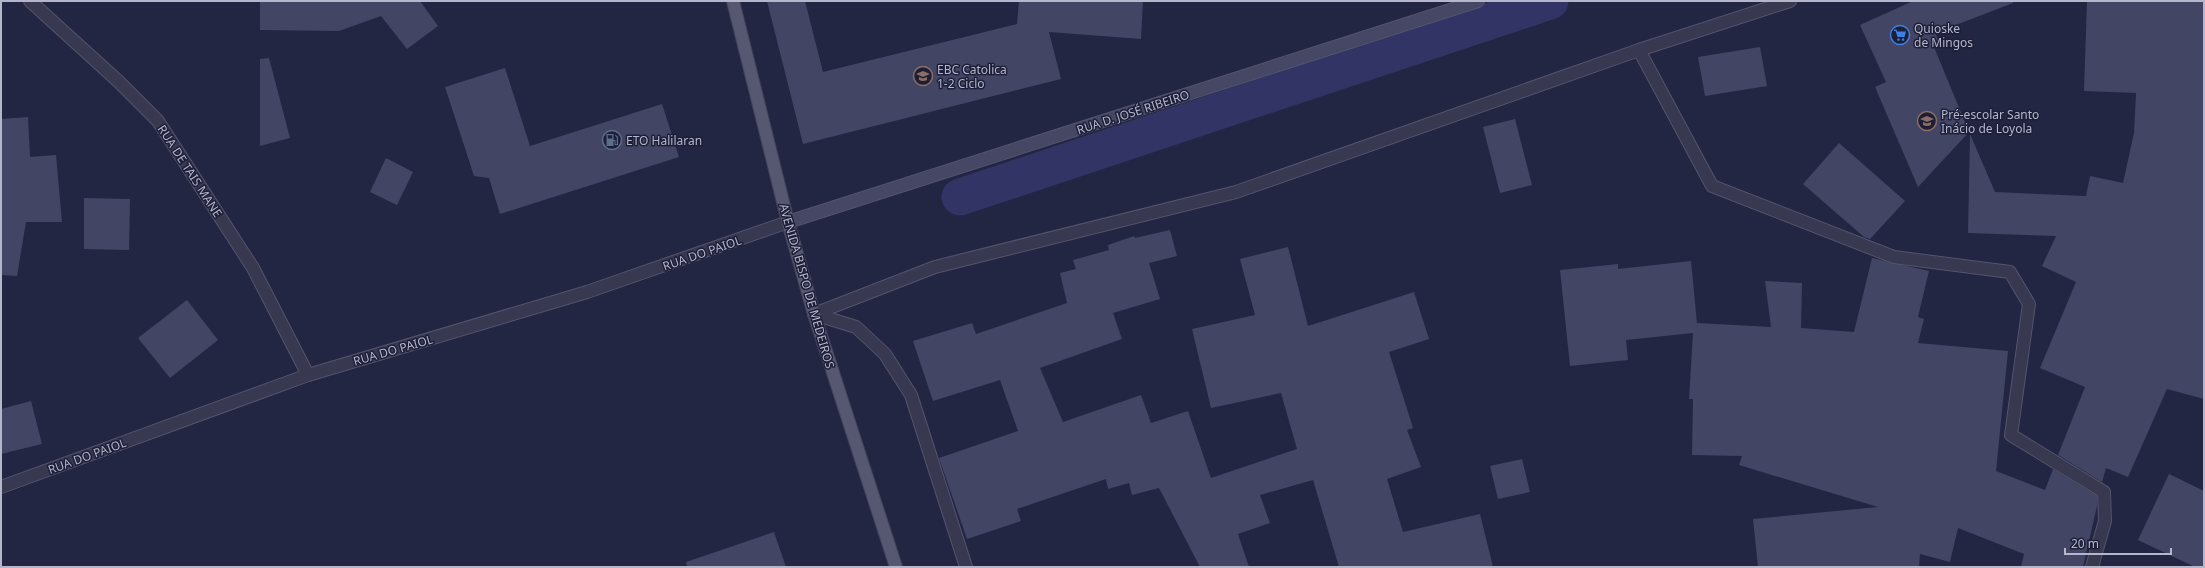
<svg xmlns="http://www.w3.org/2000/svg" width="2205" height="568" viewBox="0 0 2205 568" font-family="'Noto Sans',sans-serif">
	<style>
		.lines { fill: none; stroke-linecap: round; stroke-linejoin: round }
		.canal { stroke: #313464; stroke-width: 37 }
		.building { fill: #424564 }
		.lane-casing { stroke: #53546c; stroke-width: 14 }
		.street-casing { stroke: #53546c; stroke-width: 14 }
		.secondary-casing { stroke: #53546c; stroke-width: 14 }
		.primary-casing { stroke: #42425b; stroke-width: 14 }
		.lane { stroke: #383951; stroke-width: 12 }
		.street { stroke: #383951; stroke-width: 12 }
		.secondary { stroke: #464665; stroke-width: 12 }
		.primary { stroke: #565871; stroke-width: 12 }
		.labels { text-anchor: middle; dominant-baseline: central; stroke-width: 3; stroke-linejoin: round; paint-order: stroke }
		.poi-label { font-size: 12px; fill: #b5b5cc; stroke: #1d1e37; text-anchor: start }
		.street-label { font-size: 12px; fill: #b5b5cc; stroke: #1d1e37 }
	</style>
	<rect width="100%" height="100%" fill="#232642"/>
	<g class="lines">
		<polyline class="canal" points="960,197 1550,1"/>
	</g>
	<g class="building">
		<polygon points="260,1 420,1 438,26 407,49 381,16 339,31 260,30"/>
		<polygon points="767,1 805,1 823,72 1017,24 1019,1 1143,1 1141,39 1049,32 1061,79 803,144"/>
		<polygon points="1913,1 2013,1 2013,3 1935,33 1940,44 1934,47 1969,132 1918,187 1875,87 1886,82 1860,25"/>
		<polygon points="2087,1 2204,1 2204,399 2167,389 2128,477 2106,468 2102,482 2058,455 2085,387 2040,368 2076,282 2042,266 2056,236 1968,233 1970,134 1995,192 2086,196 2090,176 2123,183 2134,133 2136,93 2084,91"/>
		<polygon points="1760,47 1767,86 1705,96 1698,57"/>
		<polygon points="269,58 290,138 260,146 260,59"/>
		<polygon points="505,68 530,146 662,104 679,157 500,214 489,178 474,176 445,87"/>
		<polygon points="28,117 30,157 56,155 62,222 26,222 17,276 1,275 1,119"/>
		<polygon points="1515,119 1532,185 1500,193 1483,127"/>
		<polygon points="1839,143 1905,201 1870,239 1864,237 1803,184"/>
		<polygon points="386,158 413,172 397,205 370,192"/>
		<polygon points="84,198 130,199 129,250 84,249"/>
		<polygon points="1170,230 1177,256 1149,263 1160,299 1113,313 1122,339 1040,368 1063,422 1141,395 1151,423 1188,411 1211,478 1297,449 1281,393 1211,408 1192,329 1255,315 1240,259 1288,247 1308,326 1414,292 1429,339 1389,352 1413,428 1407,430 1421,467 1387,479 1403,532 1480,514 1493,567 1339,567 1313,480 1260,495 1270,523 1238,534 1249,567 1200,567 1159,488 1132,495 1129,483 1108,489 1106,479 1017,509 1021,521 967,539 939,458 1018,431 1000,380 933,401 913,341 972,323 976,334 1067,303 1060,273 1076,269 1073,260 1109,250 1108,245 1134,236 1135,238"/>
		<polygon points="1872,258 1929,271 1918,317 1924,319 1918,343 2008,351 1996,471 2045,490 2053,469 2097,496 2097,506 2083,567 2021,567 2024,554 1958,528 1950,562 1920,554 1919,567 1758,567 1753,519 1878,507 1739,465 1742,456 1692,455 1693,399 1689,399 1693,333 1626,340 1628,360 1570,366 1560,270 1618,264 1618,269 1691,261 1697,323 1771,327 1765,281 1802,283 1801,328 1854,332"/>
		<polygon points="187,300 218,340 170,378 138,338"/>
		<polygon points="31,401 42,444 1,454 1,409"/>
		<polygon points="1522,459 1530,492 1498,499 1490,466"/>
		<polygon points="2169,474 2204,491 2204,567 2195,567 2138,540"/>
		<polygon points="774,532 786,567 687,567 686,562"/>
	</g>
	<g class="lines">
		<g class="lane-casing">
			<polyline id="lane" points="814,314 856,327 885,354 911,395 966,567"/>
		</g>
		<g class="street-casing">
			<g id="street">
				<polyline points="30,1 118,81 158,121 253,268 308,375"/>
				<polyline points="1639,50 1712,186 1894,257 2010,272 2029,304 2011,435 2104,492 2105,521 2092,567"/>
				<polyline points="814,314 935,267 1236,192 1639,50 1790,1"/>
				<polyline points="1,487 308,375 587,292 788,222"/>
			</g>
		</g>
		<g class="secondary-casing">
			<polyline id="secondary" points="788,222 1478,1"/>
		</g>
		<g class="primary-casing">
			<polyline id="primary" points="733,1 788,222 814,314 896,567"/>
		</g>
		<use href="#lane" class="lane"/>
		<use href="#street" class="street"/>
		<use href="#secondary" class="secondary"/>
		<use href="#primary" class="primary"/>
	</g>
	<defs>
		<g id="supermarket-ring" transform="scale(1)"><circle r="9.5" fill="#1d1e37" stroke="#3f7fe0" stroke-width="1.5"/><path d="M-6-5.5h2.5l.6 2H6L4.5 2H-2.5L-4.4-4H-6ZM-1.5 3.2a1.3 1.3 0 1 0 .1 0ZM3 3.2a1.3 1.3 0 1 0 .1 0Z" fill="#3f7fe0"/></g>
		<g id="school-ring" transform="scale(1)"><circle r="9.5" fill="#1d1e37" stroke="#8d6e63" stroke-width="1.5"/><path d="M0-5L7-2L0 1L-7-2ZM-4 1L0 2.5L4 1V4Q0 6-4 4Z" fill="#8d6e63"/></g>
		<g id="fuel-ring" transform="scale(1)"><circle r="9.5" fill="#1d1e37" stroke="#5c6f8a" stroke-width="1.5"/><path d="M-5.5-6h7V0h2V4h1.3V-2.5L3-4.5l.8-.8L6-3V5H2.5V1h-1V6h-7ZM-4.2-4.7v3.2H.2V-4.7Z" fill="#5c6f8a"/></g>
	</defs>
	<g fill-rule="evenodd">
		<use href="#supermarket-ring" x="1900" y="35"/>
		<use href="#school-ring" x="923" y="76"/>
		<use href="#school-ring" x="1927" y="121"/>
		<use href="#fuel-ring" x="612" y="140"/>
	</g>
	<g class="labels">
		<g class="poi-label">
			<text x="1914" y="28">Quioske<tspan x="1914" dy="14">de Mingos</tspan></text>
			<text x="937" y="69">EBC Catolica<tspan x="937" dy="14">1-2 Ciclo</tspan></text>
			<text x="1941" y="114">Pré-escolar Santo<tspan x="1941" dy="14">Inácio de Loyola</tspan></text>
			<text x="626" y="140">ETO Halilaran</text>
		</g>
		<g class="street-label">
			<text transform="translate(1133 112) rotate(-18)">RUA D. JOSÉ RIBEIRO</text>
			<text transform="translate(190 171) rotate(57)">RUA DE TAIS MANE</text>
			<text transform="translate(702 253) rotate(-19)">RUA DO PAIOL</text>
			<text transform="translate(807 286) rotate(74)">AVENIDA BISPO DE MEDEIROS</text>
			<text transform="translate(393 350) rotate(-16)">RUA DO PAIOL</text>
			<text transform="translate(87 456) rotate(-20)">RUA DO PAIOL</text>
		</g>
	</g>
	<rect width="2205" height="568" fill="none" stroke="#b5b5cc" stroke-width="4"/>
	<path d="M2065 548v6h106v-6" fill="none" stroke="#b5b5cc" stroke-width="2"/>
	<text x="2071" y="548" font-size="12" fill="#b5b5cc" stroke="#1d1e37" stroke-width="3" paint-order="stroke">20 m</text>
</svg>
